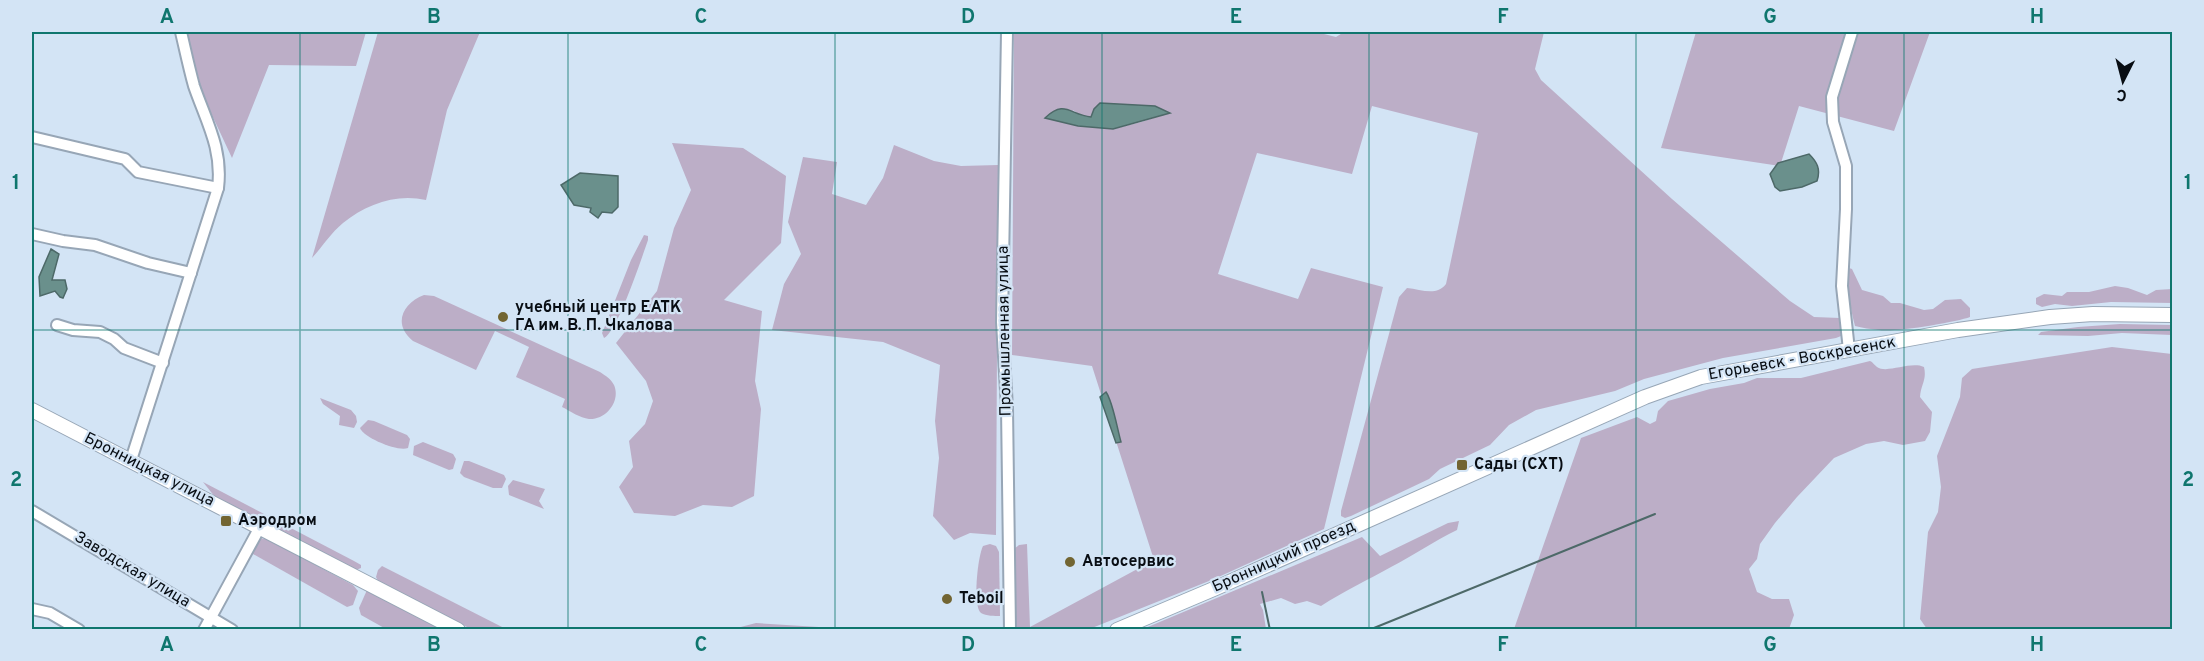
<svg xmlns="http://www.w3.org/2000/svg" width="2204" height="661" viewBox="0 0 2204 661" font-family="Overpass,sans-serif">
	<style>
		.green { fill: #bcaec7; fill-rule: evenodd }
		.water { fill: #6a908c; stroke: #4d6968; stroke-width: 1.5 }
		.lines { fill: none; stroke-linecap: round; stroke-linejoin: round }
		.stream { stroke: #4d6968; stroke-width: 2 }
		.minor-casing { stroke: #97a6b6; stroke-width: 14 }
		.major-casing { stroke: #97a6b6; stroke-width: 16 }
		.minor { stroke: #fff; stroke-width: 10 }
		.major { stroke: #fff; stroke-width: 14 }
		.grid { fill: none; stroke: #0f766e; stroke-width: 1.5; stroke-opacity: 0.55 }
		.poi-dot { fill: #726532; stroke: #d3e4f5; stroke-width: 2 }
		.labels { text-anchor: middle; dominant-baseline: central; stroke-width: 4.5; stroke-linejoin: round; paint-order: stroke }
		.poi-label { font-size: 16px; font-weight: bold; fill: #080d13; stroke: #d3e4f5; text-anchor: start }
		.street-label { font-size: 16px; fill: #080d13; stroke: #d3e4f5 }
		.neatline { fill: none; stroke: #0f766e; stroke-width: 2 }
		.grid-label { font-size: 20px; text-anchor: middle; font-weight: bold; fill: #0f766e }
	</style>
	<rect width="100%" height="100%" fill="#d3e4f5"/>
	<g class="green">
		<polygon points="186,32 366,32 356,66 269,65 232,158 204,98"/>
		<path d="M378 32H480L447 110 426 200C397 193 366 204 343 223 331 233 322 247 312 258Z"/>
		<path d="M1014 32H1316L1336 37 1344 32H1544L1535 69 1541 80 1672 199 1790 301 1814 317 1840 318 1841 336 1836 338 1723 358 1644 379 1615 391 1536 410 1509 425 1490 445 1440 469 1429 479 1351 516 1345 518 1341 516V511L1399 297 1407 288C1421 289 1436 297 1446 284L1478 133 1372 106 1352 174 1257 153 1218 274 1298 299 1311 268 1383 287 1324 529 1214 579 1087 630 1016 629 1014 549 1019 545 1027 544 1030 627 1154 560 1092 366 1012 355ZM1094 109 1169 113 1141 122 1113 129 1078 126 1073 110 1081 116 1091 117Z"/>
		<polygon points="1696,32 1930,32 1894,131 1799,106 1780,166 1661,148"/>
		<polygon points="672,143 743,148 786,176 781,243 724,300 762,311 755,381 761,409 754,496 732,507 703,505 675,516 634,513 619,487 633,467 629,441 645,424 653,401 646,381 616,343 657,291 674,228 691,190"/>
		<polygon points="894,145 934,161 961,166 998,165 996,535 970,533 954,540 933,516 939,458 935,421 940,365 883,342 772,330 784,284 801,254 788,222 803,157 837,162 832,194 866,205 883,178"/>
		<path d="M644 235 648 236V240C642 257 617 333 604 338L602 333 605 326 631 260Z"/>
		<path d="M1849 268 1852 269 1862 290 1883 296 1891 303H1900L1924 310 1933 309 1945 300 1961 299 1970 308V317C1957 322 1892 333 1879 330 1871 329 1862 328 1855 326 1850 307 1847 287 1849 268Z"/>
		<polygon points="2115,286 2128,288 2147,295 2156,290 2172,289 2172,303 2111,302 2072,306 2055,304 2042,307 2036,304 2036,298 2044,294 2062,296 2067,292 2089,292"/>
		<path d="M424 295 434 296 600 372C606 376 611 379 614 385 621 401 606 420 589 419 580 418 570 411 562 407L565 399 516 377 529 347 495 331 476 370 413 341C392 324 403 303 424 295Z"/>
		<polygon points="2120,324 2172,325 2172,335 2122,333 2088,336 2038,335 2041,332 2078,327"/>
		<polygon points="2112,347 2172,354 2172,629 1927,629 1920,619 1928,532 1938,512 1941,487 1937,456 1960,397 1962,378 1972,369"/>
		<path d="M1870 361C1873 362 1874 365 1877 367 1887 374 1910 361 1924 367 1927 380 1921 384 1920 397L1932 412 1930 432 1925 441 1903 445 1884 441 1866 444 1834 458 1797 497 1775 523 1760 544 1757 559 1749 569 1757 592 1772 599H1789L1794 615 1789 629H1514L1581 438 1637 417 1650 424 1656 421 1658 411 1668 401 1710 389 1744 383 1757 378H1801Z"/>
		<polygon points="320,398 351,410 356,416 357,422 354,428 339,425 340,416 323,404"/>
		<path d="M368 420 374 421 407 435 410 439 408 448C398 452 364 438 360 428Z"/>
		<polygon points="423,442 453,454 456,459 453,469 449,470 413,455 414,446"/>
		<polygon points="464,461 469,461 504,475 506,479 502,488 493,488 464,477 460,473"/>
		<polygon points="513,480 545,489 539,501 544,509 509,495 508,486"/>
		<polygon points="203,482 354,561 361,565 361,568 356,570 215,497"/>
		<path d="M1459 521 1457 530C1434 541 1414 555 1391 567 1368 580 1344 591 1321 606L1307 601 1295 604 1281 598 1260 604 1263 610 1266 629H1143L1362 537 1380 556 1448 523Z"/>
		<polygon points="258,538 267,539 353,585 358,591 353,605 347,607 253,554 251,550"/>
		<path d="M990 544 996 546 999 552 1000 616C995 616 986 616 981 613 972 606 978 555 983 546Z"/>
		<polygon points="382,566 506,629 471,629 379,583 376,577 378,570"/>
		<polygon points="367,590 443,629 386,629 361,615 359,608"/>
		<polygon points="756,623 851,629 733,629"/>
	</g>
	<g class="water">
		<path d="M1100 103 1155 106 1170 113 1113 129 1078 126 1045 118C1065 99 1070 115 1091 117L1094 109Z"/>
		<path d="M1809 154C1817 162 1821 169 1817 181L1802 187 1780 191 1775 187 1770 174 1778 163Z"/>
		<polygon points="580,173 618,176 618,207 612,213 602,212 598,218 590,212 591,208 574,205 561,185"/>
		<polygon points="51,249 59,254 52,280 65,280 67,289 63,298 60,297 55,291 40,296 39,277"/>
		<path d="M1106 392C1113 402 1117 428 1121 442L1116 443 1100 397Z"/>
	</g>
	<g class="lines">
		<g class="stream">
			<polyline points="1262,592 1270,630"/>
			<polyline points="1369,630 1655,514"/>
		</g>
		<g class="minor-casing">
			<g id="minor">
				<polyline points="1007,32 1002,322 1007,408 1010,630"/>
				<polyline points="32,137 125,159 138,172 218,188"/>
				<polyline points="32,234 63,241 95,245 148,263 191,273"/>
				<polyline points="57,325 73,330 100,332 114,339 124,348 163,363"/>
				<polyline points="1849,350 1842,286 1846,209 1846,166 1833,122 1832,97 1852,32"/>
				<path d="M131 460 218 188C223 149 206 121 194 86 189 68 185 49 181 32"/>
				<polyline points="32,511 232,630"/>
				<polyline points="32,609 50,613 79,630"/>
				<polyline points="204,630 260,527"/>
			</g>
		</g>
		<g class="major-casing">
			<g id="major">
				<polyline points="32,410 458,630"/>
				<polyline points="1117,630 1216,588 1645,397 1701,377 1958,330 2050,317 2093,314 2172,315"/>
			</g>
		</g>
		<use href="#minor" class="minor"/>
		<use href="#major" class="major"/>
	</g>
	<path class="grid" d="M300 32V630M568 32V630M835 32V630M1102 32V630M1369 32V630M1636 32V630M1904 32V630M32 330H2172"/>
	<g class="poi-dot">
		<circle cx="503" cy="317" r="6"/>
		<rect x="1456" y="459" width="12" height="12" rx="3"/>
		<rect x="220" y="515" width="12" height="12" rx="3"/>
		<circle cx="1070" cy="562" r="6"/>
		<circle cx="947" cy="599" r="6"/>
	</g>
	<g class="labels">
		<g class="poi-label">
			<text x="515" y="308">учебный центр ЕАТК<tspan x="515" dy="18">ГА им. В. П. Чкалова</tspan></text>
			<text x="1474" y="465">Сады (СХТ)</text>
			<text x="238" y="521">Аэродром</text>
			<text x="1082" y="562">Автосервис</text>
			<text x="959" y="599">Teboil</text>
		</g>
		<g class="street-label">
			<text transform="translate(1005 331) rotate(-91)">Промышленная улица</text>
			<text transform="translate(1802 359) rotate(-10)">Егорьевск - Воскресенск</text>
			<text transform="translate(149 470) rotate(27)">Бронницкая улица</text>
			<text transform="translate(1284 557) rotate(-24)">Бронницкий проезд</text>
			<text transform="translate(132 570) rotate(31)">Заводская улица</text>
		</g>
	</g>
	<rect width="2204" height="661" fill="none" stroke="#d3e4f5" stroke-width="66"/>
	<g transform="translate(2123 81) rotate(186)" stroke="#d3e4f5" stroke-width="4.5" paint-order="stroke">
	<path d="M0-4.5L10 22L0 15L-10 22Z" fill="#080d13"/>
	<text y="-9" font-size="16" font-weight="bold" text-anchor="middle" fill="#080d13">С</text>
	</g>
	<rect x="33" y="33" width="2138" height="595" class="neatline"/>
	<g class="grid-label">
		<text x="167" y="23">A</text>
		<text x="434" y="23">B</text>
		<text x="701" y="23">C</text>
		<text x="968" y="23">D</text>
		<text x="1236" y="23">E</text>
		<text x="1503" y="23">F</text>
		<text x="1770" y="23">G</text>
		<text x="2037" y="23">H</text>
		<text x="16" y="189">1</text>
		<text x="2188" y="189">1</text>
		<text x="16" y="486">2</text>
		<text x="2188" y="486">2</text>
		<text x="167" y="651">A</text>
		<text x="434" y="651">B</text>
		<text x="701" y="651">C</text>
		<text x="968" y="651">D</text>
		<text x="1236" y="651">E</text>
		<text x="1503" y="651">F</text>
		<text x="1770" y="651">G</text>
		<text x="2037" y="651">H</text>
	</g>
</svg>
